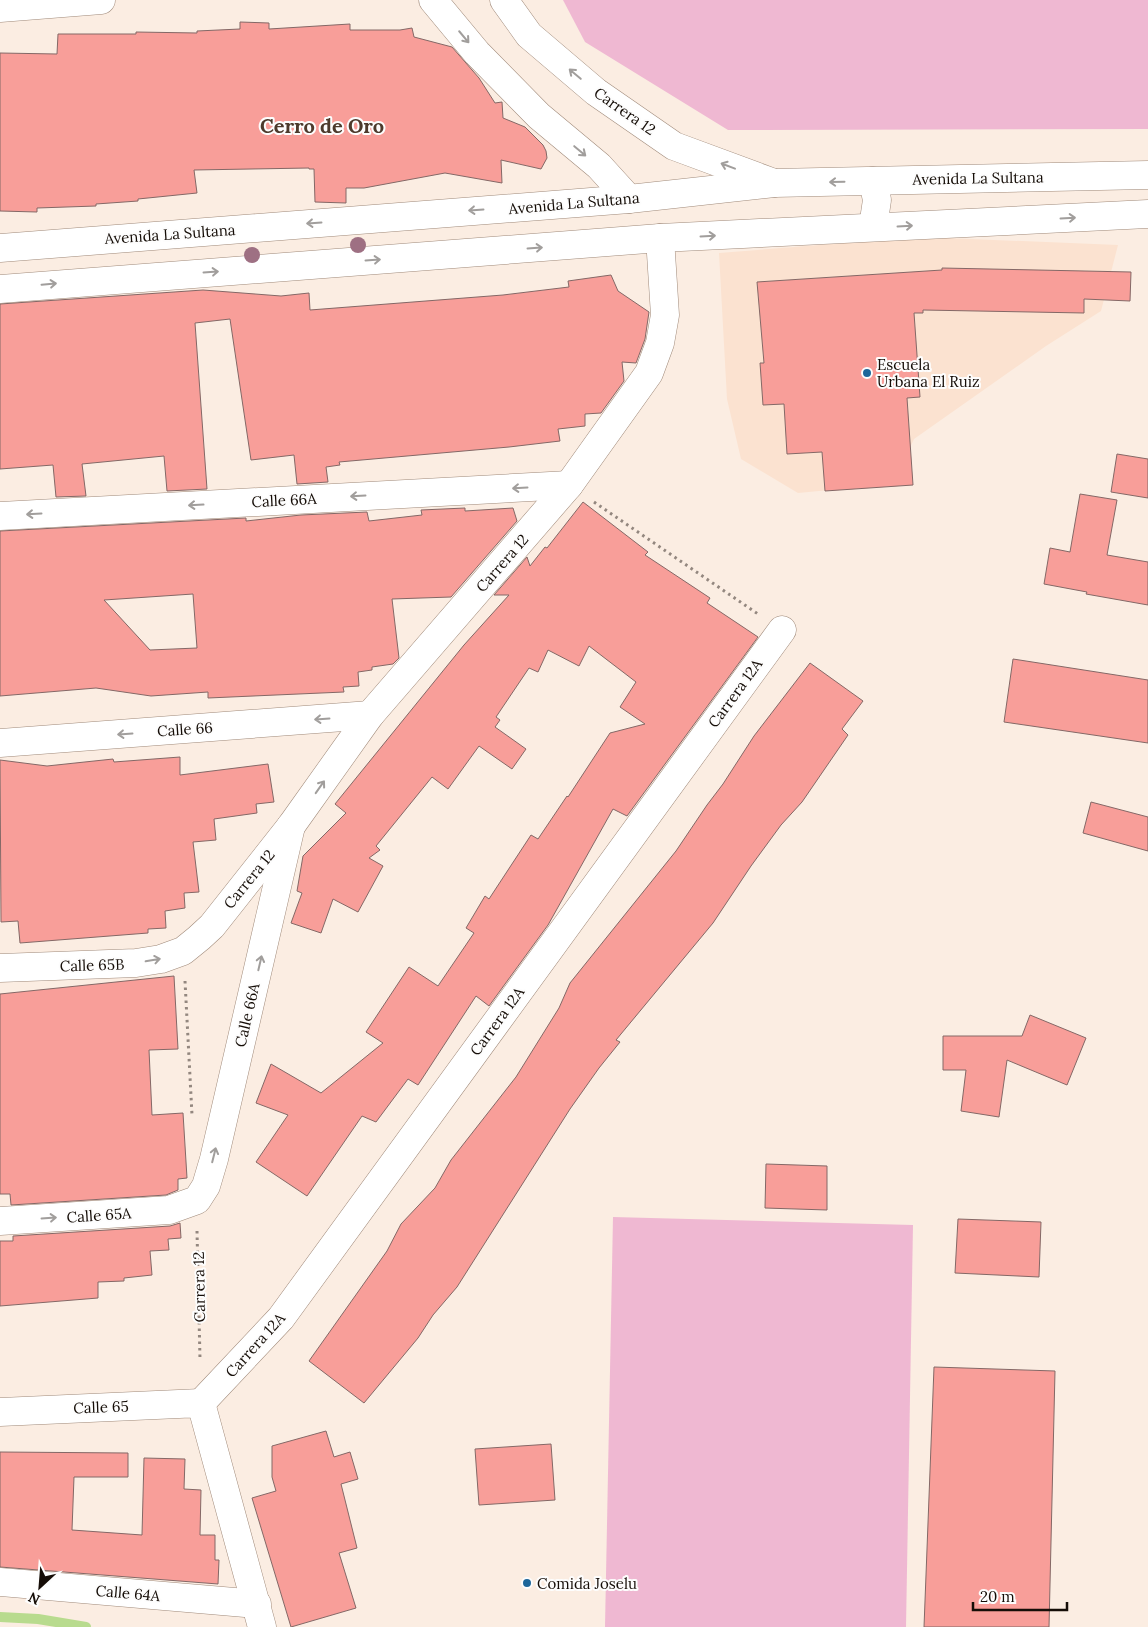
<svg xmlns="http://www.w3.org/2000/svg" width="1148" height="1627" viewBox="0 0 1148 1627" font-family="Lora,serif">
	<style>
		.built { fill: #fbe2d0 }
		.green { fill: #efb8d2 }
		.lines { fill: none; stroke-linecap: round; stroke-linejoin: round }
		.stream { stroke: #b8db8e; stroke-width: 10 }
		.building { fill: #f89e99; stroke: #846866; fill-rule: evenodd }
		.minor-casing { stroke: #a08a7a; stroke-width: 29 }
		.tertiary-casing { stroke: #a08a7a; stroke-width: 29 }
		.path { stroke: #93877f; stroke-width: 3; stroke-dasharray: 2.5 4; stroke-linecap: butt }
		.minor { stroke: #fff; stroke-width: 28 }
		.tertiary { stroke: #fff; stroke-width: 28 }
		.tree { fill: #9e7083 }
		.oneway { stroke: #a19e9c }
		.poi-dot { fill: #1d669a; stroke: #fdfdfd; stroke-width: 2 }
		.labels { text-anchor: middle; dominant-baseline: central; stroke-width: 4; stroke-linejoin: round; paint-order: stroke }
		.street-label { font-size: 15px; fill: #150d07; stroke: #fdfdfd }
		.poi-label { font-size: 15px; fill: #150d07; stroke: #fdfdfd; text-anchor: start }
		.district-label { font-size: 20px; font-weight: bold; fill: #4d3a2c; stroke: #fdfdfd }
	</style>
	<rect width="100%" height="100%" fill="#fbede2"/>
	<polygon class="built" points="921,237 1118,245 1101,311 1046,346 914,439 893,484 798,493 741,459 727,399 719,253"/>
	<g class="green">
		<polygon points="563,0 1148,0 1148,129 728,130 585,42"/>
		<polygon points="613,1217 913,1225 906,1627 605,1627"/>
	</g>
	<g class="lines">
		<polyline class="stream" points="0,1617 38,1619 86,1627"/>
	</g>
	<g class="building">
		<polygon points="240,22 269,23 269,29 350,24 350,30 400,30 412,28 414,37 452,47 479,78 495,103 502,102 503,118 525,127 543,145 546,151 547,158 541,169 501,160 502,183 445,173 364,188 346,188 346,203 315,202 314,169 309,169 309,168 194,170 197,193 138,199 138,201 96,204 96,206 37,208 37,212 0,211 0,53 57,54 58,34 136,34 136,32 197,33 197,31 240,29"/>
		<polygon points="942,268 1131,272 1130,301 1084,299 1084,313 923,310 923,313 914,313 920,397 907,398 913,485 825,491 822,452 787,454 784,404 763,405 760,363 764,363 757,282 942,270"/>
		<polygon points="611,275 618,291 649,312 645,339 636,363 622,362 624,381 601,413 585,414 585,426 558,429 560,441 509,447 339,462 340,465 326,467 328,482 297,484 294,455 251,460 230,319 195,323 207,489 167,491 164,456 82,464 86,496 56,497 53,465 0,469 0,304 203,290 281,296 309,293 310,310 503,295 569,287 568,281"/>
		<polygon points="1117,454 1148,459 1148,498 1111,492"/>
		<polygon points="1080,494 1117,500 1107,555 1148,562 1148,605 1086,594 1087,592 1044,584 1050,548 1070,552"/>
		<polygon points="583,502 648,552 645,555 710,598 707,603 758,637 627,816 613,809 548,925 489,1006 476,996 418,1085 408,1079 376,1122 362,1116 307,1196 256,1162 288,1115 256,1103 271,1064 321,1093 383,1043 366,1032 409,967 438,986 474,933 466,928 485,896 489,899 531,835 538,839 567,796 568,797 610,733 645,724 620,707 636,682 589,646 579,666 548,650 538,672 529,668 496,717 500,720 495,727 526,749 512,769 479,746 448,789 432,777 376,846 380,850 369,858 383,866 358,912 333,899 321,933 291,923 302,893 297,891 303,856 346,813 335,804 464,645 509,595 494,595 527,557 530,566 545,547 547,548"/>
		<path d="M465 508V511L513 508 517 521 451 597 392 599 399 658 393 664 372 667V670L358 672 359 686 343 687 344 692 208 698V692L151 696 96 688 0 696V531L246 518V521L301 515 367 512 369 521 422 515 421 510ZM193 594 197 648 150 650 104 600Z"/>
		<polygon points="1013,659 1148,680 1148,743 1004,722"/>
		<polygon points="810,663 863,701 842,729 848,735 802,802 781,825 751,866 713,923 616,1040 620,1042 599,1068 570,1109 457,1287 433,1315 418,1338 364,1403 309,1361 387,1251 401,1224 435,1188 451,1160 516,1077 559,1008 570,983 676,851 707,805 723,784 754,736"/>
		<polygon points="180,757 180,775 268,764 274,802 256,804 257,813 214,819 216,840 193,842 199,892 184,893 185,908 165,911 166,928 148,929 148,933 20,943 18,921 1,922 0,760 47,766 113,759 114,762"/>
		<polygon points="1091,802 1148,817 1148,851 1083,833"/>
		<polygon points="174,976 178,1049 149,1050 152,1115 183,1113 187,1178 178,1179 178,1190 166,1195 11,1205 10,1194 0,1194 0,994"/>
		<polygon points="1030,1015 1086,1038 1067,1085 1007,1060 999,1117 961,1111 966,1070 943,1070 943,1036 1022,1036"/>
		<polygon points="766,1164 827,1166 827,1210 765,1208"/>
		<polygon points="958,1219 1041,1222 1039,1277 955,1273"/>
		<polygon points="180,1223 181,1238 168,1239 169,1250 150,1251 152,1275 124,1278 124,1281 98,1282 98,1298 0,1306 0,1241 13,1241 13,1236 170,1226"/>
		<polygon points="934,1367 1055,1371 1049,1627 924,1627"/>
		<polygon points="326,1431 334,1457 350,1452 358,1479 341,1484 357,1548 339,1553 356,1608 291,1627 252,1498 276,1491 272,1477 272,1446"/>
		<polygon points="551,1444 555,1500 479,1505 475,1449"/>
		<polygon points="0,1452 128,1453 128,1477 74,1477 72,1530 142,1535 144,1458 185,1459 184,1489 201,1490 200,1535 215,1535 215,1560 219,1560 218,1584 0,1567"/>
	</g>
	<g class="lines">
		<g class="minor-casing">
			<g id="minor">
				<polyline points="433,0 477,53 539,116 599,166 629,199"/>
				<polyline points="504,0 529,35 596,92 674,146 774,183"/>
				<polyline points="0,8 101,0"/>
				<polyline points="0,516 569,485"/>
				<polyline points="0,743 370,715"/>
				<polyline points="0,1221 169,1210 197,1200 206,1186 214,1159 291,826"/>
				<polyline points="201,1403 281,1318 782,630"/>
				<polyline points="0,1582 257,1604"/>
			</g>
		</g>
		<g class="tertiary-casing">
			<g id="tertiary">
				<polyline points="873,181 877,200 873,227"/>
				<polyline points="0,248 629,199 774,183 1148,175"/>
				<polyline points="0,289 660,238 1148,214"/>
				<polyline points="0,968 136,963 161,959 183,951 199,938 212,926 291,826 370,715 569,485 649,373 660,343 665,315 660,238"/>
				<polyline points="0,1412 201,1403 262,1627"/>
			</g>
		</g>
		<g class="path">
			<polyline points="594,502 758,614"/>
			<polyline points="185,981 192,1115"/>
			<polyline points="197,1231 200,1359"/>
		</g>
		<use href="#minor" class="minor"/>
		<use href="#tertiary" class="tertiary"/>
	</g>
	<g class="tree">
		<circle cx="358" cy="245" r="8"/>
		<circle cx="252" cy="255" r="8"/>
	</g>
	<defs><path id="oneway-shaft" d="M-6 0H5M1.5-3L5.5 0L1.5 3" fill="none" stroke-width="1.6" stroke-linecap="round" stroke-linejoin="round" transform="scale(1.25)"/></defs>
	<g class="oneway">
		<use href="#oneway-shaft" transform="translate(464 37) rotate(50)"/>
		<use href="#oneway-shaft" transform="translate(575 74) rotate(-140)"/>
		<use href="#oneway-shaft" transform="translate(580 151) rotate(40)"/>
		<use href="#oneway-shaft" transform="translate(728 166) rotate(-159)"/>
		<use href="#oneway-shaft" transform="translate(837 182) rotate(179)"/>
		<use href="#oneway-shaft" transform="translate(476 210) rotate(176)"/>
		<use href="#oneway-shaft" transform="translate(1068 218) rotate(-3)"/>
		<use href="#oneway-shaft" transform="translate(314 223) rotate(176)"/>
		<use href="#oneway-shaft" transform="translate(905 226) rotate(-3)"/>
		<use href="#oneway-shaft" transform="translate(708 236) rotate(-3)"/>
		<use href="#oneway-shaft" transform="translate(535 248) rotate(-4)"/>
		<use href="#oneway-shaft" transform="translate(373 260) rotate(-4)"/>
		<use href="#oneway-shaft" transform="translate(211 272) rotate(-4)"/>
		<use href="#oneway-shaft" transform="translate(49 284) rotate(-5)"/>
		<use href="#oneway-shaft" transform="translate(520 488) rotate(177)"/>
		<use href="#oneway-shaft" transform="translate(358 496) rotate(177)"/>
		<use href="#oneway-shaft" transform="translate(196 505) rotate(177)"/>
		<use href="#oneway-shaft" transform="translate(34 514) rotate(177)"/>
		<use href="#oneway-shaft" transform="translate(322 719) rotate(176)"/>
		<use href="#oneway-shaft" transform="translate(125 734) rotate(176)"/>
		<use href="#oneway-shaft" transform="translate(320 787) rotate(-55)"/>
		<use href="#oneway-shaft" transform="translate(153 960) rotate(-10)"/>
		<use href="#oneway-shaft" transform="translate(260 963) rotate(-77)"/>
		<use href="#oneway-shaft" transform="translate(214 1155) rotate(-76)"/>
		<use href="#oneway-shaft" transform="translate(49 1218) rotate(-4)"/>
	</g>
	<g class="poi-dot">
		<circle cx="867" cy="373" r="5"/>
		<circle cx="527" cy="1583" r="5"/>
	</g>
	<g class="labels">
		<g class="street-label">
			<text transform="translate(625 111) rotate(35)">Carrera 12</text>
			<text transform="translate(978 178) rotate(-1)">Avenida La Sultana</text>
			<text transform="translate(574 203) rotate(-5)">Avenida La Sultana</text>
			<text transform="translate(170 234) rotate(-4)">Avenida La Sultana</text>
			<text transform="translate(284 500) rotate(-3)">Calle 66A</text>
			<text transform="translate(502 563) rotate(-49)">Carrera 12</text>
			<text transform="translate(735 693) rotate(-54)">Carrera 12A</text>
			<text transform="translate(185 729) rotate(-4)">Calle 66</text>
			<text transform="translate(249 879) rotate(-51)">Carrera 12</text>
			<text transform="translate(92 965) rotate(-2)">Calle 65B</text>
			<text transform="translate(247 1015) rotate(-77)">Calle 66A</text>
			<text transform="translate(497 1021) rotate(-54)">Carrera 12A</text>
			<text transform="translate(99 1215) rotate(-4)">Calle 65A</text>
			<text transform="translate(199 1287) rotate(-91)">Carrera 12</text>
			<text transform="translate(255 1345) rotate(-48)">Carrera 12A</text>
			<text transform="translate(101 1407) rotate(-2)">Calle 65</text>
			<text transform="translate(128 1593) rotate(5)">Calle 64A</text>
		</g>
		<g class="poi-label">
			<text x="877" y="364">Escuela<tspan x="877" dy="17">Urbana El Ruiz</tspan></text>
			<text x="537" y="1583">Comida Joselu</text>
		</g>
		<g class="district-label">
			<text x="322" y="125">Cerro de Oro</text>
		</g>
	</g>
	<g transform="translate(40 1587) rotate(206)" stroke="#fdfdfd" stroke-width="4" paint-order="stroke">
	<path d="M0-4L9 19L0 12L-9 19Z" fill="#150d07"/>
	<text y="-8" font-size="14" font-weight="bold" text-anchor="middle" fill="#150d07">N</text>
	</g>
	<path d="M973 1602v8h94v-8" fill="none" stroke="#150d07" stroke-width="2.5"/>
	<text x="980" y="1602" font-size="15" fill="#150d07" stroke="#fdfdfd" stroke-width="4" paint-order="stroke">20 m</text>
</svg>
